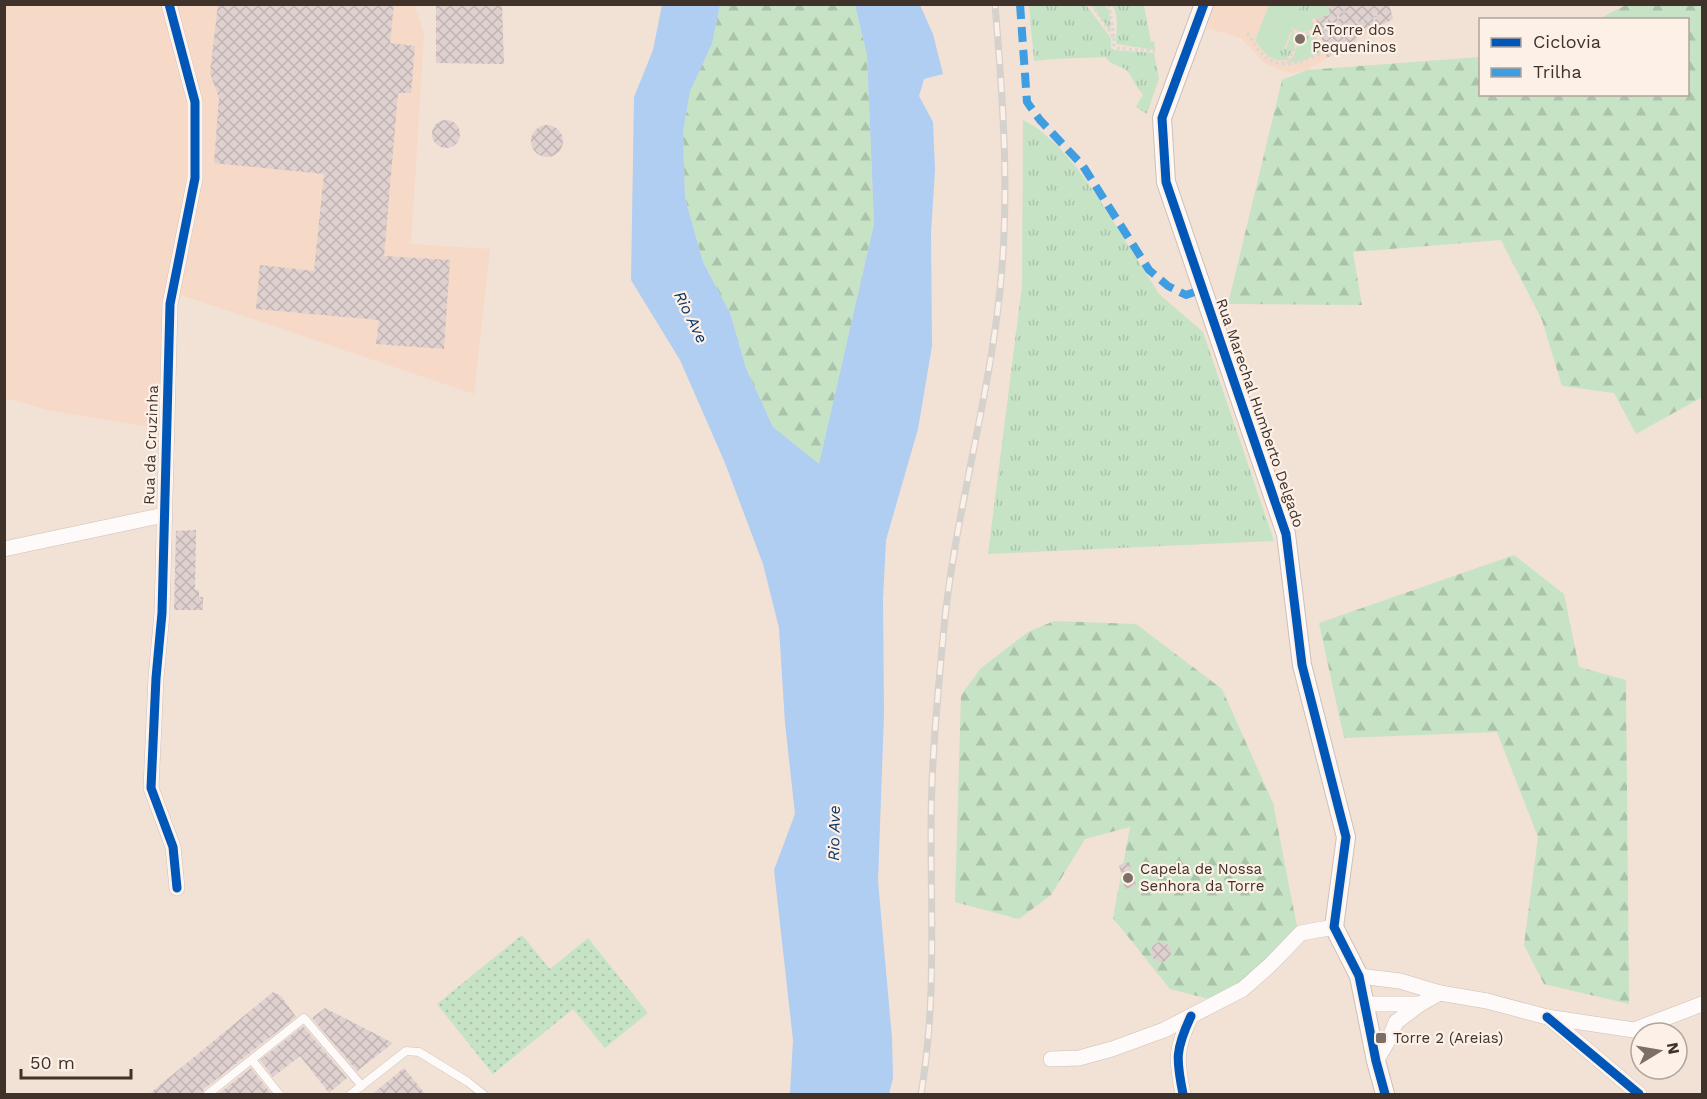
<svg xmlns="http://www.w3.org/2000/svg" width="1707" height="1099" viewBox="0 0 1707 1099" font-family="'Work Sans',sans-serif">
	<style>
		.built { fill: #f6d9c6 }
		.grass { fill: url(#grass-tufts) }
		.forest { fill: url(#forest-firs) }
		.park { fill: #c6e3c6 }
		.garden { fill: url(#garden-dots) }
		.water { fill: #b0cdf2 }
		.building { fill: url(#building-cross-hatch) }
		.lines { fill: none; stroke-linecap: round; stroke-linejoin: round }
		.service-casing { stroke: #cdc0b6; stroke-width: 9 }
		.minor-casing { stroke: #cdc0b6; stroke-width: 16 }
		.tertiary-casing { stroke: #cdc0b6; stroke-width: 20 }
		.path { stroke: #dcd7d3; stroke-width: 3; stroke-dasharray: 3 3; stroke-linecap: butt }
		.service { stroke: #fdfaf9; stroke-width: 8 }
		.minor { stroke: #fdfaf9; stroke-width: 15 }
		.tertiary { stroke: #fdfaf9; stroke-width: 18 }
		.rail-casing { stroke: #d5d1cd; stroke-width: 7 }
		.rail { stroke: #fdf0e7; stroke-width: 4.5; stroke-dasharray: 14; stroke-linecap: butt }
		.quiet { stroke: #3f9de1; stroke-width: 8; stroke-dasharray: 15 8; stroke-linecap: butt }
		.cycleway-casing { stroke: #fdf0e7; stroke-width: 13 }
		.cycleway { stroke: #0057b8; stroke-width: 9 }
		.poi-dot { fill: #7d6f66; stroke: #fdf0e7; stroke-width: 2 }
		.labels { text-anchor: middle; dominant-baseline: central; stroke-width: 4.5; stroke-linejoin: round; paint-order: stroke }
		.poi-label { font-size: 15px; fill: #3e322a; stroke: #fdf0e7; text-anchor: start }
		.street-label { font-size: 15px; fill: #3e322a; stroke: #fdf0e7 }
		.water-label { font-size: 16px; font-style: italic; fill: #0a3562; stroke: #fdf0e7 }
	</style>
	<defs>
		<pattern id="grass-tufts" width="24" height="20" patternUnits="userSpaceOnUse" patternTransform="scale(1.5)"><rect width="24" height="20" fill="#c6e3c6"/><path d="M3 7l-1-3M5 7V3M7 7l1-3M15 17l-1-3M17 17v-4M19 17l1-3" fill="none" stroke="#abc3aa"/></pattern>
		<pattern id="forest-firs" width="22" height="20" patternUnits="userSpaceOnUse" patternTransform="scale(1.5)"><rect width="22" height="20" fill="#c6e3c6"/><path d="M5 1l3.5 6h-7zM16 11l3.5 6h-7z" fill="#abc3aa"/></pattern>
		<pattern id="garden-dots" width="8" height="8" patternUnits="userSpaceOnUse" patternTransform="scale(1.5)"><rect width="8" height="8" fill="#c6e3c6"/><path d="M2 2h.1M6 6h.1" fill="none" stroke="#abc3aa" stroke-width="1.8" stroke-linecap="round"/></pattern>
		<pattern id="building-cross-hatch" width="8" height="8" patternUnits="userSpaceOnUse" patternTransform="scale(1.5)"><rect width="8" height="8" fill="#dfd1d0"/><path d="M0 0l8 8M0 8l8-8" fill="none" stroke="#c0b4b3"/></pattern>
	</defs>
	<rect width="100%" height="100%" fill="#f2e1d5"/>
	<g class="built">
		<polygon points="1215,4 1389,5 1393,19 1307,70 1289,73 1264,63 1241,38 1207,28"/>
		<polygon points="4,5 415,5 424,35 411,244 490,249 474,394 172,292 168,430 52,411 5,398"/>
	</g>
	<g class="grass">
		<path d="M1029 5H1086L1111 38V47L1114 50 1154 53 1159 78 1147 114 1136 107 1143 94C1135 87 1133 76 1126 70 1118 64 1111 66 1106 57 1082 58 1058 58 1034 61Z"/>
		<polygon points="1092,5 1104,5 1109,10 1111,33"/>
		<path d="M1111 5H1144L1151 42 1154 41 1155 50 1116 44C1116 33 1120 13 1111 5Z"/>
		<polygon points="1301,5 1328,5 1330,15 1312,19 1314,29 1302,32 1292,28"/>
		<path d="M1292 32 1298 35 1293 51 1285 60C1269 62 1264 52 1255 40L1256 38 1286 49Z"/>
		<polygon points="1315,32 1317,42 1322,41 1325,50 1301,61 1286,63 1293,57 1301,36"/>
		<polygon points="1023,120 1037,128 1057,145 1076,167 1097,196 1159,294 1203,332 1274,541 988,554 1022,286"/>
	</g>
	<g class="forest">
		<polygon points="1628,4 1702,5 1702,397 1636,434 1614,393 1562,386 1542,320 1501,240 1353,252 1362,305 1228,304 1282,80 1307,70 1480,57 1480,94 1688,94 1688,20 1599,19"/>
		<polygon points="720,5 855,5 867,55 874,224 819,465 773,427 746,368 730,313 703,262 685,198 683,133 690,90 712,44"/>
		<polygon points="1514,555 1564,594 1579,667 1626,680 1629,1004 1544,984 1524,945 1538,837 1497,732 1344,738 1319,623"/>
		<polygon points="1054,621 1136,624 1222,689 1273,803 1298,932 1269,963 1217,1001 1170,989 1113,918 1130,827 1085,839 1051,895 1019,919 955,902 961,695 981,668 1028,632"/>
	</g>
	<polygon class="park" points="1269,5 1301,5 1284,49 1256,38"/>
	<polygon class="garden" points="522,935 550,969 588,938 648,1013 605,1048 573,1009 493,1074 437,1004"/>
	<polygon class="water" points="662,5 720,5 712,44 690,91 683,133 685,198 703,262 730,313 746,368 773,427 819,464 874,224 867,55 855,5 920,5 933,34 943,74 924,79 919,96 933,122 935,170 931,233 932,346 918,429 886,540 883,599 884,714 878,881 892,1038 893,1078 889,1094 790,1094 793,1040 774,870 795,814 785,723 779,628 763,564 725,463 680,360 631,280 634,97 653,50"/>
	<g class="building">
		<polygon points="218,4 394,4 390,43 415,46 411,93 398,93 384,256 450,260 444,349 376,344 379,320 256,309 260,265 314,271 324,174 214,163 219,98 210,73"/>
		<polygon points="436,4 502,4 504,64 436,63"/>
		<polygon points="1328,4 1389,4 1393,19 1384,24 1355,31 1357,40 1327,58 1316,18 1330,15"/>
		<circle cx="446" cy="134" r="14"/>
		<circle cx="547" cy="141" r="16"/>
		<polygon points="196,530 195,590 199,590 199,597 203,597 203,610 174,610 176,531"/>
		<polygon points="1129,862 1136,886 1125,889 1119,865"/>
		<circle cx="1161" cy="952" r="10"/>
		<polygon points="273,992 281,996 296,1017 204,1089 202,1095 148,1095"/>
		<polygon points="325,1008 393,1043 357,1071 312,1018"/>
		<polygon points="303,1026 347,1078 329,1093 300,1056 273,1077 260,1060"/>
		<polygon points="251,1068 272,1095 217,1095"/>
		<polygon points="404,1068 426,1095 371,1095"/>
	</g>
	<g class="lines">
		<g class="service-casing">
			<g id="service">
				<polyline points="252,1060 279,1094"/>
				<polyline points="208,1094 304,1018 362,1086"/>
				<polyline points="351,1094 406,1051 419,1052 468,1082 483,1094"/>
			</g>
		</g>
		<g class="minor-casing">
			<g id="minor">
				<polyline points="169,4 195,102 195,178 170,304 162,613 156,678 151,788 173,847 177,888"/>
				<polyline points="4,549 164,515"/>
				<polyline points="1359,976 1400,981 1440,993 1487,1001 1547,1017 1634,1030 1702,1004"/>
				<polyline points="1364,1004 1420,1004"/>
				<polyline points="1548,1017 1639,1094"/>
				<polyline points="1051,1059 1079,1058 1112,1049 1164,1030 1243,989 1271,964 1301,933 1334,927"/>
				<polyline points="1376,1061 1389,1039 1396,1022 1420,1004 1440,993"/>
				<path d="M1183 1094C1176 1059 1175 1050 1191 1016"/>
			</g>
		</g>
		<g class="tertiary-casing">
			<polyline id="tertiary" points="1204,4 1162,118 1166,182 1286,534 1302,665 1346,837 1334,927 1359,976 1376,1061 1385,1094"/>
		</g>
		<g class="path">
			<polyline points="1091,4 1114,38 1109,4"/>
			<polyline points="1291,30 1300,34"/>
			<path d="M1247 33C1259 49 1261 60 1282 64L1293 52 1300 34 1325 29 1323 21 1345 16 1344 11"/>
			<polyline points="1114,38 1113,44 1116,48 1155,51"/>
			<polyline points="1330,48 1351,24"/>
			<path d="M1282 64C1299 65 1316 56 1330 48L1325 29 1377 18 1375 11"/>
		</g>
		<use href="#service" class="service"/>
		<use href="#minor" class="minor"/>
		<use href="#tertiary" class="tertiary"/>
		<g class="rail-casing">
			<path id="rail" d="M921 1094C936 1007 931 919 931 831 931 767 937 702 943 638 953 521 988 407 1000 290 1010 195 1003 100 995 4"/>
		</g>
		<use href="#rail" class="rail"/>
		<polyline class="quiet" points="1020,4 1027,102 1040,120 1083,166 1149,270 1168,286 1186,295 1203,289"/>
		<g class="cycleway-casing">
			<g id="cycleway">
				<polyline points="169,4 195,102 195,178 170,304 162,613 156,678 151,788 173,847 177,888"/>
				<polyline points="1204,4 1162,118 1166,182 1286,534 1302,665 1346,837 1334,927 1359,976 1376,1061 1385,1094"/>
				<polyline points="1547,1017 1639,1094"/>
				<path d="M1183 1094C1176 1059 1175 1050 1191 1016"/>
			</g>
		</g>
		<use href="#cycleway" class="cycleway"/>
	</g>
	<g class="poi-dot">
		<circle cx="1300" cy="39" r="6"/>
		<circle cx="1128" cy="878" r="6"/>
		<rect x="1375" y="1032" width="12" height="12" rx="3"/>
	</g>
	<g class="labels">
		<g class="poi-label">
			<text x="1312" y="30">A Torre dos<tspan x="1312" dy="17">Pequeninos</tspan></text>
			<text x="1140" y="869">Capela de Nossa<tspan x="1140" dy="17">Senhora da Torre</tspan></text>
			<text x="1393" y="1038">Torre 2 (Areias)</text>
		</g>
		<g class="street-label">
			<text transform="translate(1260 413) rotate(71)">Rua Marechal Humberto Delgado</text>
			<text transform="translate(151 445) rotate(-88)">Rua da Cruzinha</text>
		</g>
		<g class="water-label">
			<text transform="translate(691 317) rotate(64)">Rio Ave</text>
			<text transform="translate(834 833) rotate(-89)">Rio Ave</text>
		</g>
	</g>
	<rect width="1707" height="1099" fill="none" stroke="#3e322a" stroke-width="12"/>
	<rect x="1479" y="18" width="210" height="78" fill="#fdf0e7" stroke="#b1a49b" stroke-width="1.5"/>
	<rect x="1491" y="38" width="30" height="9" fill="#0057b8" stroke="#b1a49b" stroke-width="1.5"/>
	<text x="1533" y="48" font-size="18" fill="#3e322a">Ciclovia</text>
	<rect x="1491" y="68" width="30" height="9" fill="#3f9de1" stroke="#b1a49b" stroke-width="1.5"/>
	<text x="1533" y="78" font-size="18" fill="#3e322a">Trilha</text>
	<g transform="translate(1659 1051) rotate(79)"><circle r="28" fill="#fdf0e7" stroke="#b1a49b" stroke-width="1.5"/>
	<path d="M0-4.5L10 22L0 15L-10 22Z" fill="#7d6f66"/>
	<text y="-9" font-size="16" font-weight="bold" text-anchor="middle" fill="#3e322a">N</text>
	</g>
	<path d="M21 1069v9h110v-9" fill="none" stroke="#3e322a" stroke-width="3"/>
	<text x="30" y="1069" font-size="18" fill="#3e322a" stroke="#fdf0e7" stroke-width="4.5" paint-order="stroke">50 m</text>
</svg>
